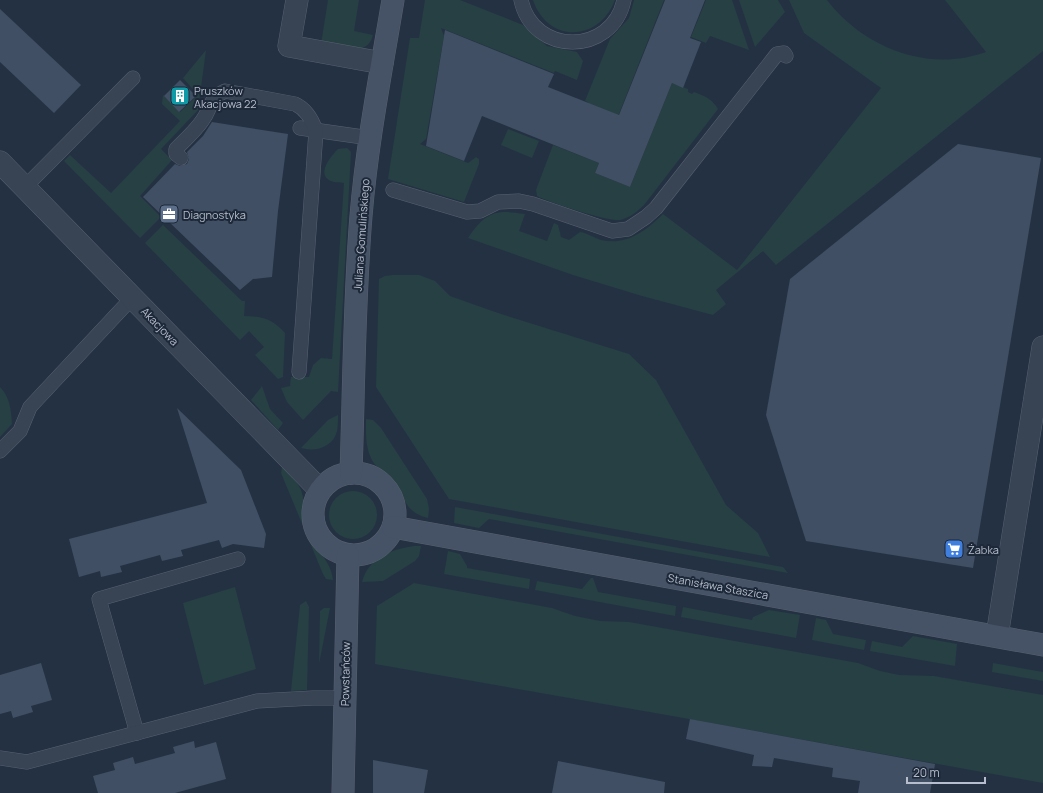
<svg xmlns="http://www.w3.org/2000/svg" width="1043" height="793" viewBox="0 0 1043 793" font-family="Manrope,sans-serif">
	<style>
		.green { fill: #264044 }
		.building { fill: #404f63 }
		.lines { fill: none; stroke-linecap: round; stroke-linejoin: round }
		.lane-casing { stroke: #576170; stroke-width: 15 }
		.street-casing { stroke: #576170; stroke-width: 23 }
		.secondary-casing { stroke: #576170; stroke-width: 23 }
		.lane { stroke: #384353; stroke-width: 14 }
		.street { stroke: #384353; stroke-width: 22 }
		.secondary { stroke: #465266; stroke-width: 22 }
		.labels { text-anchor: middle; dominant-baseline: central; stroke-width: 4; stroke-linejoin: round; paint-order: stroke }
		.poi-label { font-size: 11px; fill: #b6becd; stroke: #1d2838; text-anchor: start }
		.street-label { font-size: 11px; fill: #b6becd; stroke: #1d2838 }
	</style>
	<rect width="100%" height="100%" fill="#243143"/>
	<g class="green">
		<path d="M328 0H359L354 31 373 35C367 59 339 47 321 44Z"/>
		<polygon points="425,0 460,0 523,25 547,46 577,52 583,61 577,80 555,71 554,73 441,28 444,36 426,139 420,144 468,163 476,157 479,159 479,164 464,202 388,179 410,38 419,38"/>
		<path d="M533 0H615C599 42 548 44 533 0Z"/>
		<polygon points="634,0 664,0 615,124 585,109 588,102 585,101 610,39 629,18"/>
		<polygon points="706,0 732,0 749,50 710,36 706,43 691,37"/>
		<polygon points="739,0 778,0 785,12 755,47"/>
		<path d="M789 0H827C864 48 928 73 986 52L945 0H1043V51L776 265 763 251 716 290 726 304 713 315 642 296 573 275 468 238C485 213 495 209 525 214L519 231 547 241 554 223 558 225 561 237 569 240 580 232C588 233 594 238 601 240 626 246 646 231 663 214L737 270 881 88 804 33Z"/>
		<polygon points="206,50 198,110 161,149 172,160 140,196 161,217 140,238 64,161 70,155 111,193 180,121 162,104 163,95 180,112 198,95 183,78"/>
		<path d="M672 83 688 89V92L692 94 694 92C705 96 712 99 718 109L644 205C637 212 629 218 620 220 609 222 548 202 537 196L536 190 553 145 599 163 595 173 630 187Z"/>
		<polygon points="508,129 539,141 532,158 501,145"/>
		<path d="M347 148 351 152 338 392 331 391 303 420 287 402 281 388 290 386 291 377H309L313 365 321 358 332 359 344 183C340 182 335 183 331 181 315 174 332 155 338 149Z"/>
		<path d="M163 225 242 301H245L244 316C262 316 273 319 285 333L283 377 278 379 255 355 264 347 249 331 240 340 145 243Z"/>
		<polygon points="393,275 419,275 435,281 450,296 498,313 629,354 656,380 726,505 758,533 770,557 449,499 376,387 379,279 385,276"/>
		<polygon points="262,386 270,409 283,423 278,430 251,400"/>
		<path d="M0 387C10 397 11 410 12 424L0 437Z"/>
		<path d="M338 415C338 421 338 426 337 431 333 448 314 452 301 448L328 420Z"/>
		<path d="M366 419 373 420 381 428 427 499 429 509 428 518C403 512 406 496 392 480 385 472 375 468 371 458 365 445 366 432 366 419Z"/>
		<path d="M282 467C288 473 296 480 300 488 307 502 302 520 308 534 316 551 331 560 333 580L326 579 323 574 281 473Z"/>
		<circle cx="353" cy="515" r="24"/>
		<polygon points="455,507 783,567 788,573 489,519 479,528 454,523"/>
		<path d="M414 546H421L419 556 415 561 383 581 362 582C368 558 392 549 414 546Z"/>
		<polygon points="448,551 460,554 467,566 467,568 530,579 529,589 444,574"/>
		<polygon points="591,578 593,578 598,592 676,606 675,616 535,590 537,581 582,589"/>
		<polygon points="414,583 552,608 575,616 600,621 629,622 858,663 880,671 899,675 934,676 1043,695 1043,783 678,717 375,664 377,606"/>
		<polygon points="235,587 256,669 204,685 183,603"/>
		<polygon points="306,601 309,607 307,690 291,691 300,605"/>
		<polygon points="683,607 752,620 753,617 769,610 800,615 796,638 681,617"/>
		<polygon points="324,608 330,608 319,664 320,611"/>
		<polygon points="816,618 826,620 833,634 866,640 864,650 812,640"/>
		<polygon points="913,636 957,644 955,666 870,651 872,641 902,647"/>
		<polygon points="993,663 1043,672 1043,681 992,672"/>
	</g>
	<g class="building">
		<polygon points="665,0 705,0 690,38 701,42 683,88 672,83 630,187 595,173 599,163 482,116 464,161 426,146 445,30 554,74 548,87 619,115"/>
		<polygon points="0,9 81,85 54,113 0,62"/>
		<polygon points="180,80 196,96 179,112 164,96"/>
		<polygon points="212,122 288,134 278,211 272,277 253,279 240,290 143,197 175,164 180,166 187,164 189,159 187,152 203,136"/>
		<polygon points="958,144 1041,158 973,568 806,541 766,415 790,279"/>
		<polygon points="177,408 241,470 266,534 264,548 233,544 222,548 219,540 181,550 183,556 162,561 160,555 120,566 122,572 101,577 100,571 79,577 69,539 207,503"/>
		<polygon points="41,663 52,700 31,706 33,712 13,718 11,711 0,714 0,675"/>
		<polygon points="690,719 935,764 930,793 858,793 860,781 832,777 833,768 774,758 772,767 752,766 754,755 686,739"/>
		<polygon points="194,741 195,748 216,742 226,779 175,793 98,793 93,776 115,770 113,763 133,757 135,764 175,753 173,747"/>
		<polygon points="373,760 428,770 424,793 373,793"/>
		<polygon points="558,761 665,782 664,793 552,793"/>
	</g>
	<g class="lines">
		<g class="lane-casing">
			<g id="lane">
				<path d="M521 0C533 56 612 56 624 0"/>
				<polyline points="300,128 370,138"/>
				<path d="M181 158 176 154V149C185 140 195 131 202 121 212 108 208 99 225 91L295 104C306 109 312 119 316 131L299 372"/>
				<polyline points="25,187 133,78"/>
				<polyline points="393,190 467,212 480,211 498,202 519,201 533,204 612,231 628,229 646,217 656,208 777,54 784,53 786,56"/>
				<polyline points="0,451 20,431 30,407 132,298"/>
				<polyline points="137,733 99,599 238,559"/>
				<polyline points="0,758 27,762 257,701 313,698 345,698"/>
			</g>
		</g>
		<g class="street-casing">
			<g id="street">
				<polyline points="297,0 289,46 382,63"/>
				<polyline points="0,162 320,490"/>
				<polyline points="997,636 1043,347"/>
			</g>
		</g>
		<g class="secondary-casing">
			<g id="secondary">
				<circle cx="354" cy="514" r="41"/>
				<path d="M351 473C354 387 354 301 361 216 367 143 381 72 393 0"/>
				<polyline points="393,527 1043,645"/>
				<polyline points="343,793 348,555"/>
			</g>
		</g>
		<use href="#lane" class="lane"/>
		<use href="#street" class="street"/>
		<use href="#secondary" class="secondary"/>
	</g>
	<defs>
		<g id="building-square" transform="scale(1)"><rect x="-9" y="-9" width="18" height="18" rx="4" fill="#0f9aa8" stroke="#1d2838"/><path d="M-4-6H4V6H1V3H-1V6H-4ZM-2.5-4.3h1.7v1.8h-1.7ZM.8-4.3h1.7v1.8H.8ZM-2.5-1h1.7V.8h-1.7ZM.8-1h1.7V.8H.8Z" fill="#fff"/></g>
		<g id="office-square" transform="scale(1)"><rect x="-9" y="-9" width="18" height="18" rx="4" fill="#5c6f8a" stroke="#1d2838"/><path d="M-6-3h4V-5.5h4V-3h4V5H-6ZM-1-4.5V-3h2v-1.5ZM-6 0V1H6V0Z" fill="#fff"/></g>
		<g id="supermarket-square" transform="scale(1)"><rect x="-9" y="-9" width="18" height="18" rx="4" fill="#3f7fe0" stroke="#1d2838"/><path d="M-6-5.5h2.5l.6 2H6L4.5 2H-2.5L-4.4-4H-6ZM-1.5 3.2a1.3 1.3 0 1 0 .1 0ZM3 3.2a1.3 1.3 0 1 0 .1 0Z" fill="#fff"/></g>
	</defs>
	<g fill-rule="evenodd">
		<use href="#building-square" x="180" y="96"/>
		<use href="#office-square" x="169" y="214"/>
		<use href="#supermarket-square" x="954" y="549"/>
	</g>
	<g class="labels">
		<g class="poi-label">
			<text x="194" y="90">Pruszków<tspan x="194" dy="13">Akacjowa 22</tspan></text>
			<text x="183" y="214">Diagnostyka</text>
			<text x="968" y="549">Żabka</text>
		</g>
		<g class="street-label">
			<text transform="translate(361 235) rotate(-86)">Juliana Gomulińskiego</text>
			<text transform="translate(160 326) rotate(46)">Akacjowa</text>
			<text transform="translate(718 586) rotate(10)">Stanisława Staszica</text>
			<text transform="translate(345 674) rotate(-89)">Powstańców</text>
		</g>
	</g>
	<path d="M907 777v6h78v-6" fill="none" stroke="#b6becd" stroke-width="2"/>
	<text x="913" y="777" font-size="12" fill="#b6becd" stroke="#1d2838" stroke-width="3" paint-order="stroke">20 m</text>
</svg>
